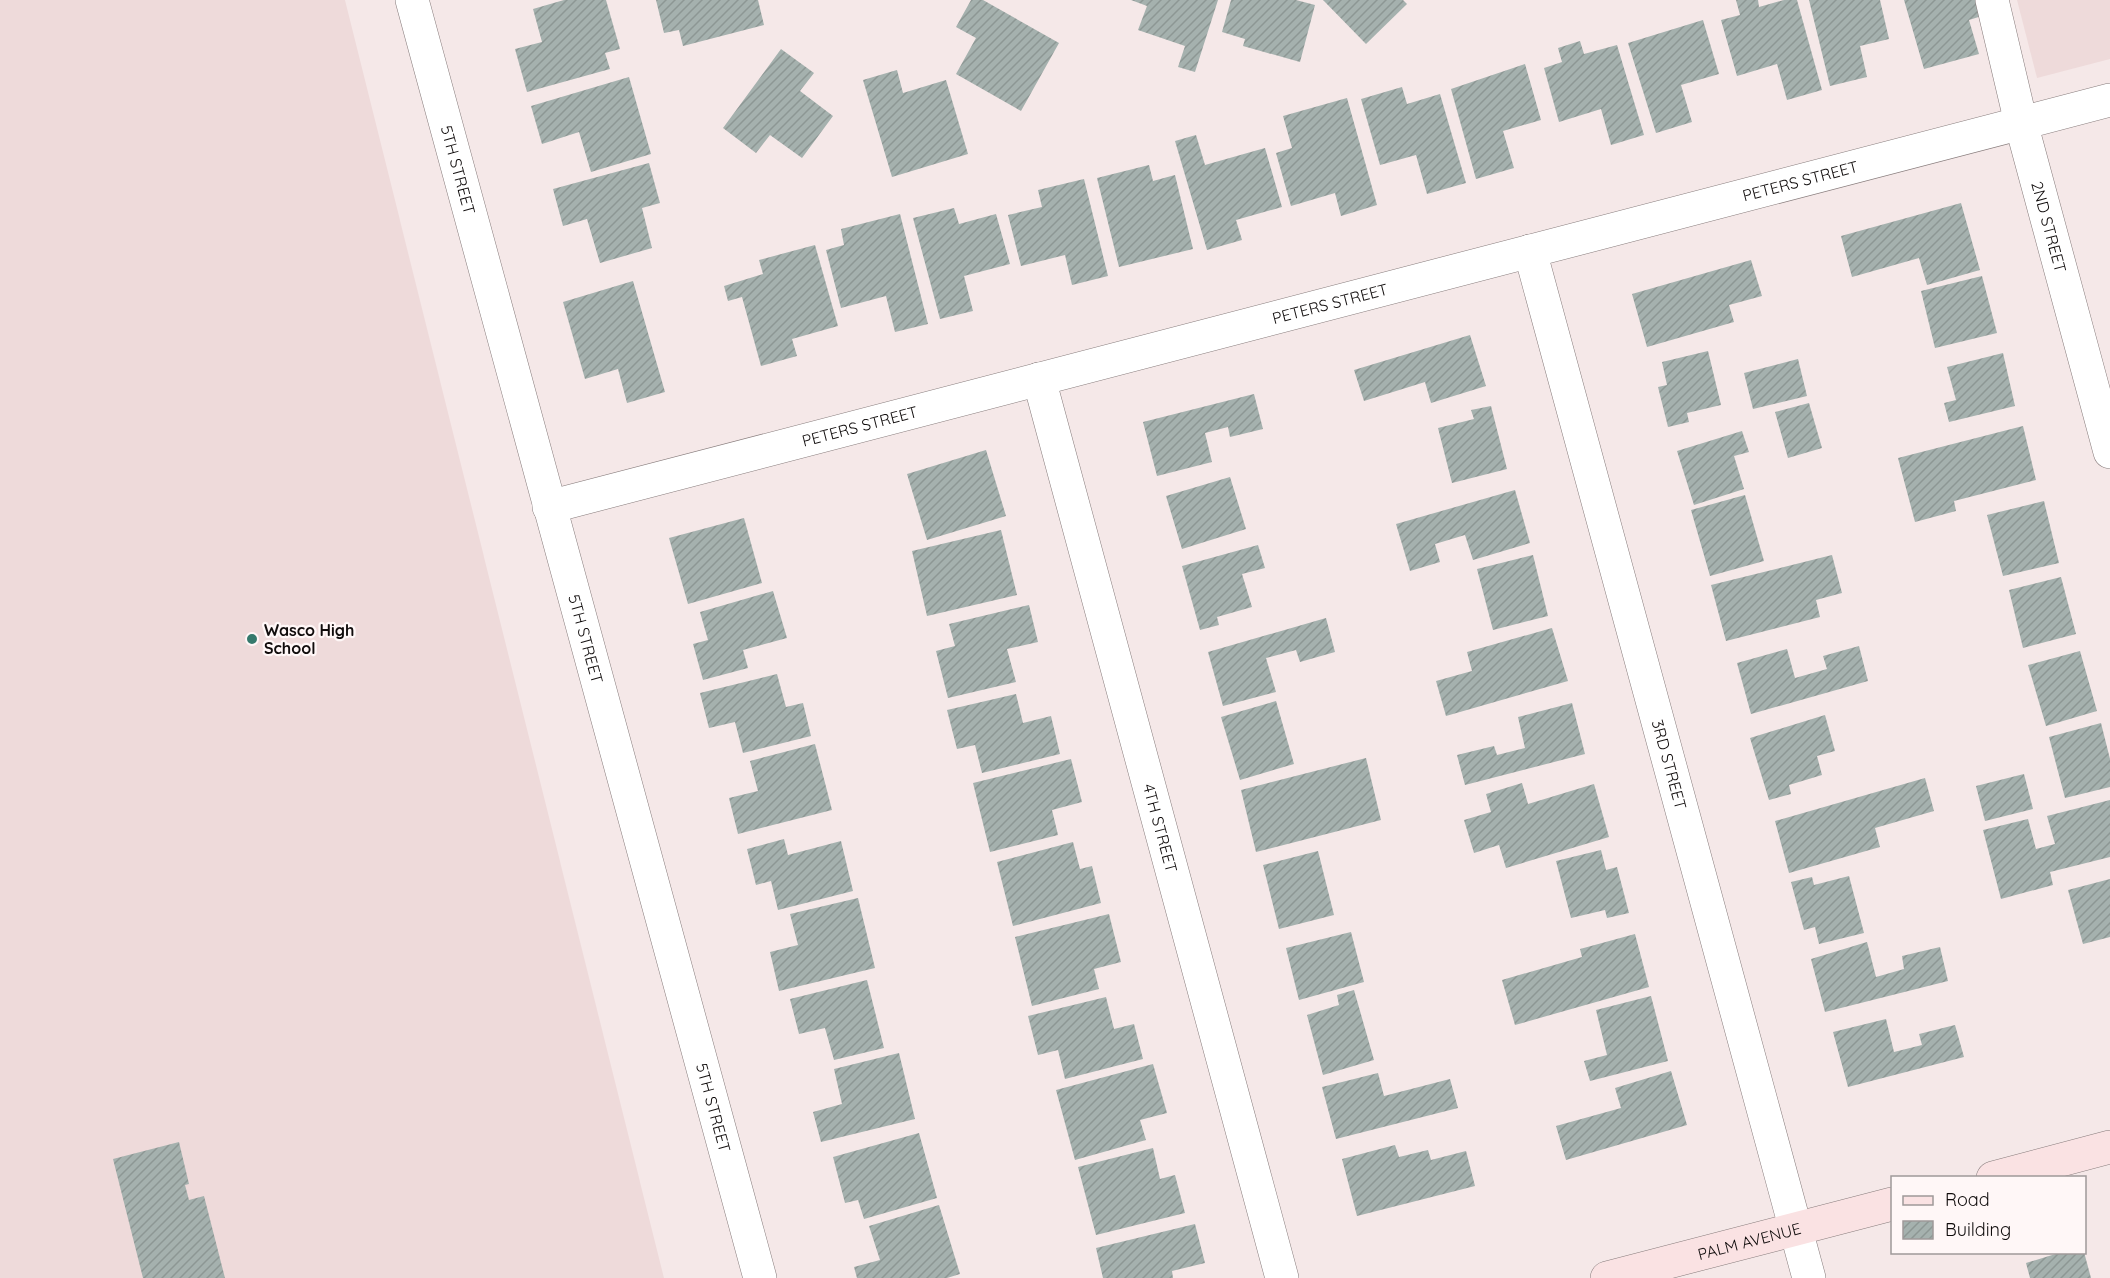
<svg xmlns="http://www.w3.org/2000/svg" width="2110" height="1278" viewBox="0 0 2110 1278" font-family="Quicksand,sans-serif">
	<style>
		.built { fill: #eedada }
		.building { fill: url(#building-hatch) }
		.lines { fill: none; stroke-linecap: round; stroke-linejoin: round }
		.street-casing { stroke: #877c7c; stroke-width: 34 }
		.secondary-casing { stroke: #877c7c; stroke-width: 34 }
		.street { stroke: #fff; stroke-width: 33 }
		.secondary { stroke: #fae2e3; stroke-width: 33 }
		.poi-dot { fill: #35796c; stroke: #fff7f7; stroke-width: 2 }
		.labels { text-anchor: middle; dominant-baseline: central; stroke-width: 4.5; stroke-linejoin: round; paint-order: stroke }
		.street-label { font-size: 16px; fill: #100c0c; stroke: #fff7f7 }
		.poi-label { font-size: 16px; font-weight: bold; fill: #100c0c; stroke: #fff7f7; text-anchor: start }
	</style>
	<defs>
		<pattern id="building-hatch" width="6" height="6" patternUnits="userSpaceOnUse" patternTransform="scale(1.5)"><rect width="6" height="6" fill="#a5b1ae"/><path d="M-1 1l2-2M0 6l6-6M5 7l2-2" fill="none" stroke="#8d9794"/></pattern>
	</defs>
	<rect width="100%" height="100%" fill="#f5e8e8"/>
	<g class="built">
		<polygon points="0,0 345,0 664,1278 0,1278"/>
		<polygon points="2017,0 2110,0 2110,59 2037,78"/>
	</g>
	<g class="building">
		<polygon points="564,0 606,0 620,49 605,53 610,69 527,92 515,49 542,42 533,9"/>
		<polygon points="656,0 758,0 764,25 683,46 679,30 664,33"/>
		<polygon points="971,0 983,0 1059,43 1021,111 956,74 976,38 956,27"/>
		<polygon points="1131,0 1218,0 1195,72 1178,67 1185,46 1138,30 1147,6"/>
		<polygon points="1231,0 1296,0 1315,5 1300,62 1243,46 1245,39 1222,32"/>
		<polygon points="1323,0 1403,0 1407,4 1366,44"/>
		<polygon points="1736,0 1758,0 1759,7 1784,0 1797,0 1822,90 1787,100 1777,64 1737,76 1721,20 1740,15"/>
		<polygon points="1809,0 1880,0 1889,39 1860,46 1867,77 1830,86"/>
		<polygon points="1904,0 1980,0 1985,15 1969,20 1979,54 1924,69"/>
		<polygon points="1703,20 1719,74 1681,85 1692,122 1656,133 1628,43"/>
		<polygon points="1580,41 1584,54 1617,45 1644,135 1611,145 1601,109 1559,122 1544,68 1562,62 1558,48"/>
		<polygon points="781,49 814,73 800,91 833,116 802,158 770,135 756,153 723,128"/>
		<polygon points="1525,64 1541,120 1503,131 1514,168 1476,179 1451,89"/>
		<polygon points="897,70 903,93 946,80 968,154 892,177 863,80"/>
		<polygon points="629,77 651,154 591,172 579,132 542,144 531,106"/>
		<polygon points="1402,87 1407,104 1440,94 1466,183 1427,194 1416,155 1380,165 1361,99"/>
		<polygon points="1347,98 1377,205 1341,216 1335,193 1291,206 1276,153 1292,148 1283,116"/>
		<polygon points="1196,135 1205,165 1265,148 1282,207 1236,220 1242,240 1207,250 1175,141"/>
		<polygon points="649,163 660,203 642,208 652,248 600,263 587,219 563,226 553,189"/>
		<polygon points="1149,165 1153,181 1175,175 1193,249 1119,267 1097,178"/>
		<polygon points="1084,179 1108,276 1072,285 1065,255 1021,266 1008,215 1042,207 1038,190"/>
		<polygon points="1961,203 1980,270 1927,285 1919,258 1852,277 1841,236"/>
		<polygon points="954,208 959,224 996,214 1010,264 964,276 973,311 940,319 913,218"/>
		<polygon points="900,214 928,324 895,332 886,296 841,308 826,250 844,245 841,229"/>
		<polygon points="815,245 838,326 792,339 797,356 761,366 742,297 728,301 724,286 763,274 759,260"/>
		<polygon points="1751,260 1762,296 1729,305 1734,322 1647,347 1632,294"/>
		<polygon points="1982,276 1997,333 1935,348 1921,291"/>
		<polygon points="633,281 665,392 627,403 618,369 585,379 563,302"/>
		<polygon points="1470,335 1486,386 1431,403 1425,382 1364,401 1354,370"/>
		<polygon points="1708,351 1721,405 1687,413 1689,422 1668,427 1658,387 1667,385 1662,362"/>
		<polygon points="2003,353 2015,406 1949,422 1944,403 1956,400 1947,367"/>
		<polygon points="1798,359 1807,396 1753,409 1744,373"/>
		<polygon points="1254,394 1263,429 1230,437 1228,427 1205,433 1212,462 1157,476 1143,422"/>
		<polygon points="1809,403 1822,448 1788,458 1775,412"/>
		<polygon points="1491,406 1507,469 1452,483 1438,428 1474,419 1471,410"/>
		<polygon points="2023,426 2036,480 1954,501 1956,511 1915,522 1898,458"/>
		<polygon points="1742,431 1749,452 1734,456 1744,489 1694,505 1677,451"/>
		<polygon points="986,450 1006,516 927,540 907,474"/>
		<polygon points="1230,477 1246,529 1182,549 1166,496"/>
		<polygon points="1515,490 1530,543 1473,560 1465,535 1435,544 1440,562 1410,571 1396,524"/>
		<polygon points="1745,495 1764,561 1710,576 1691,510"/>
		<polygon points="2044,501 2059,563 2003,576 1987,515"/>
		<polygon points="744,518 762,583 688,604 669,538"/>
		<polygon points="1001,530 1017,595 927,616 912,551"/>
		<polygon points="1258,545 1265,568 1242,574 1252,607 1217,617 1219,625 1200,630 1182,566"/>
		<polygon points="1533,555 1548,616 1493,630 1477,569"/>
		<polygon points="1832,555 1842,593 1816,600 1820,617 1726,641 1711,585"/>
		<polygon points="2061,577 2076,634 2023,648 2009,590"/>
		<polygon points="773,591 787,638 743,650 748,668 703,680 693,644 708,640 700,612"/>
		<polygon points="1029,605 1038,642 1007,649 1016,682 948,698 936,651 955,646 949,624"/>
		<polygon points="1326,618 1335,652 1300,662 1296,650 1266,658 1276,692 1223,706 1208,652"/>
		<polygon points="1552,628 1568,681 1446,716 1436,681 1472,671 1467,652"/>
		<polygon points="1859,646 1868,681 1751,714 1737,663 1787,649 1795,678 1827,669 1823,656"/>
		<polygon points="2080,651 2097,711 2046,726 2028,665"/>
		<polygon points="777,674 786,707 803,703 811,736 743,753 735,722 709,728 700,693"/>
		<polygon points="1016,694 1023,723 1051,716 1060,754 982,773 975,745 957,749 947,710"/>
		<polygon points="1276,701 1294,764 1240,780 1221,717"/>
		<polygon points="1572,703 1585,754 1465,785 1457,755 1494,746 1497,755 1525,748 1518,717"/>
		<polygon points="1825,715 1835,751 1817,756 1822,775 1789,785 1791,794 1769,800 1750,738"/>
		<polygon points="2101,723 2110,759 2110,787 2065,798 2049,737"/>
		<polygon points="815,744 832,810 738,834 729,798 758,791 750,761"/>
		<polygon points="1366,758 1381,820 1256,852 1241,790"/>
		<polygon points="1071,759 1082,802 1052,810 1058,835 990,852 973,783"/>
		<polygon points="2024,774 2033,809 1985,821 1976,786"/>
		<polygon points="1925,778 1934,811 1875,828 1880,847 1789,873 1775,821"/>
		<polygon points="1522,783 1528,804 1594,784 1609,837 1506,868 1499,845 1474,853 1464,820 1491,812 1486,794"/>
		<polygon points="2110,800 2110,857 2050,872 2053,885 2001,899 1983,830 2028,819 2036,849 2055,844 2047,816"/>
		<polygon points="784,839 788,855 841,841 853,891 778,910 771,881 756,885 747,849"/>
		<polygon points="1073,842 1080,869 1092,866 1101,903 1013,926 997,862"/>
		<polygon points="1601,850 1606,870 1617,867 1629,913 1607,918 1605,910 1571,918 1556,861"/>
		<polygon points="1318,851 1334,915 1279,929 1263,865"/>
		<polygon points="1849,876 1864,933 1819,944 1815,927 1804,930 1791,882 1812,877 1814,885"/>
		<polygon points="2110,879 2110,937 2083,944 2068,890"/>
		<polygon points="858,898 875,968 779,991 770,952 798,945 790,914"/>
		<polygon points="1109,914 1121,962 1094,969 1099,989 1032,1006 1015,937"/>
		<polygon points="1351,932 1364,982 1299,1000 1286,948"/>
		<polygon points="1635,934 1649,987 1515,1025 1502,980 1582,957 1580,949"/>
		<polygon points="1867,942 1876,977 1904,969 1902,956 1940,947 1948,981 1825,1012 1811,959"/>
		<polygon points="867,980 884,1048 834,1060 825,1028 799,1034 790,999"/>
		<polygon points="1354,990 1374,1060 1323,1075 1307,1015 1339,1005 1337,995"/>
		<polygon points="1651,996 1668,1061 1590,1081 1584,1061 1607,1055 1596,1010"/>
		<polygon points="1106,997 1114,1029 1134,1024 1143,1059 1065,1079 1058,1050 1038,1055 1028,1016"/>
		<polygon points="1886,1019 1894,1052 1922,1045 1919,1034 1955,1025 1964,1057 1848,1087 1833,1032"/>
		<polygon points="899,1053 915,1119 821,1142 813,1112 842,1104 834,1069"/>
		<polygon points="1153,1064 1167,1113 1140,1120 1146,1140 1075,1160 1056,1090"/>
		<polygon points="1671,1071 1687,1125 1566,1160 1556,1126 1621,1108 1615,1088"/>
		<polygon points="1378,1073 1384,1096 1450,1079 1458,1108 1336,1139 1322,1087"/>
		<polygon points="919,1133 937,1198 864,1219 858,1200 845,1203 833,1157"/>
		<polygon points="179,1142 189,1184 185,1185 189,1200 204,1196 225,1278 143,1278 113,1159"/>
		<polygon points="1395,1145 1399,1157 1428,1150 1431,1160 1466,1151 1475,1186 1357,1216 1342,1159"/>
		<polygon points="1153,1148 1160,1179 1175,1175 1185,1213 1096,1235 1078,1167"/>
		<polygon points="939,1205 960,1274 947,1278 857,1278 854,1267 880,1260 869,1226"/>
		<polygon points="1195,1224 1205,1263 1172,1271 1173,1278 1103,1278 1096,1248"/>
		<polygon points="2062,1252 2084,1252 2091,1278 2030,1278 2026,1263"/>
	</g>
	<g class="lines">
		<g class="street-casing">
			<g id="street">
				<path id="s1" d="M412 0 760 1278"/>
				<path id="s2" d="M1992 0 2021 123 2110 452"/>
				<path id="s3" d="M1530 251 1809 1278"/>
				<path id="s4" d="M1039 379 1282 1278"/>
				<path id="s5" d="M549 507 2110 100"/>
			</g>
		</g>
		<g class="secondary-casing">
			<g id="secondary">
				<polyline points="1993,1178 2110,1147"/>
				<path id="s6" d="M1607 1278 1892 1204"/>
			</g>
		</g>
		<use href="#street" class="street"/>
		<use href="#secondary" class="secondary"/>
	</g>
	<circle class="poi-dot" cx="252" cy="639" r="6"/>
	<g class="labels">
		<g class="street-label">
			<text stroke="none"><textPath href="#s1" startOffset="176">5TH STREET</textPath></text>
			<text stroke="none"><textPath href="#s5" startOffset="1293">PETERS STREET</textPath></text>
			<text stroke="none"><textPath href="#s2" startOffset="234">2ND STREET</textPath></text>
			<text stroke="none"><textPath href="#s5" startOffset="807">PETERS STREET</textPath></text>
			<text stroke="none"><textPath href="#s5" startOffset="321">PETERS STREET</textPath></text>
			<text stroke="none"><textPath href="#s1" startOffset="662">5TH STREET</textPath></text>
			<text stroke="none"><textPath href="#s3" startOffset="532">3RD STREET</textPath></text>
			<text stroke="none"><textPath href="#s4" startOffset="465">4TH STREET</textPath></text>
			<text stroke="none"><textPath href="#s1" startOffset="1148">5TH STREET</textPath></text>
			<text stroke="none"><textPath href="#s6" startOffset="147">PALM AVENUE</textPath></text>
		</g>
		<g class="poi-label">
			<text x="264" y="630">Wasco High<tspan x="264" dy="18">School</tspan></text>
		</g>
	</g>
	<rect x="1891" y="1176" width="195" height="78" fill="#fff7f7" stroke="#9f9999" stroke-width="1.5"/>
	<rect x="1903" y="1196" width="30" height="9" fill="#fae2e3" stroke="#9f9999" stroke-width="1.5"/>
	<text x="1945" y="1206" font-size="18" fill="#100c0c">Road</text>
	<rect x="1903" y="1221" width="30" height="18" fill="url(#building-hatch)" stroke="#9f9999" stroke-width="1.5"/>
	<text x="1945" y="1236" font-size="18" fill="#100c0c">Building</text>
</svg>
